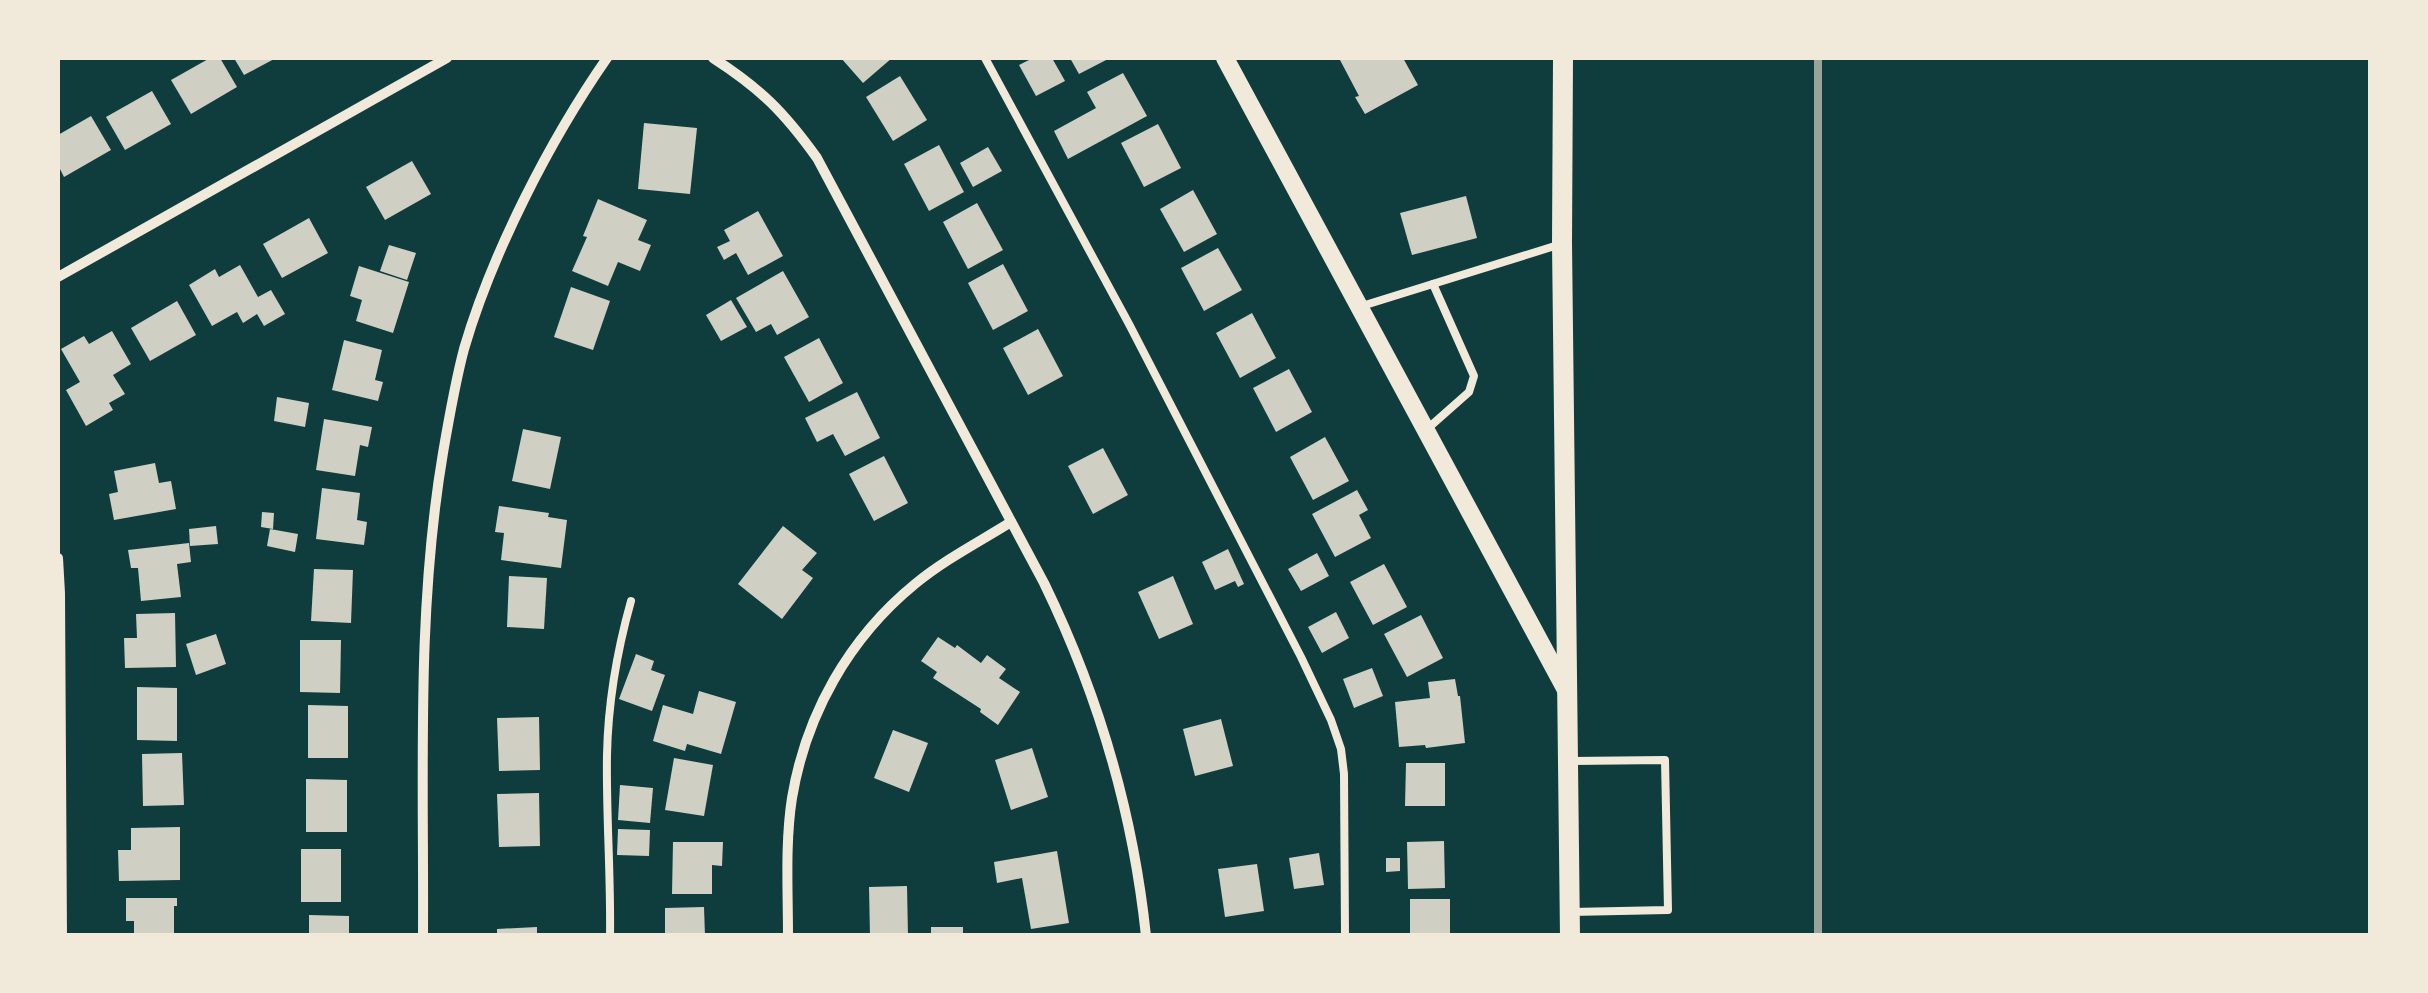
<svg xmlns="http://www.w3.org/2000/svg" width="2428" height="993" viewBox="0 0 2428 993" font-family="Ubuntu,sans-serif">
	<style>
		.building { fill: #cfcfc3 }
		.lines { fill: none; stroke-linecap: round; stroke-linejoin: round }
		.service { stroke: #f1e9da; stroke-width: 8 }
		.minor { stroke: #f1e9da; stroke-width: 10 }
		.tertiary { stroke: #f1e9da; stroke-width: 18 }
		.secondary { stroke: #f1e9da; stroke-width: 20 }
		.rail { stroke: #97a49c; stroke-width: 8 }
	</style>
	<rect width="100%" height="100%" fill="#0f3d3e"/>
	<g class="building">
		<polygon points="210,58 220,58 237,87 191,114 171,80"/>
		<polygon points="234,58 276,58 244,75"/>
		<polygon points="841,58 892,58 863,83"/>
		<polygon points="1033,58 1052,58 1065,81 1036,96 1019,65"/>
		<polygon points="1070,58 1110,58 1079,74"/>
		<polygon points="1345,58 1396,58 1397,60 1403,58 1418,85 1365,114 1355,97 1359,96 1340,60"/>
		<polygon points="1123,73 1147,116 1068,159 1054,131 1096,108 1087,92"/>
		<polygon points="900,76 927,120 893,141 866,97"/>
		<polygon points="152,91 171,124 125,150 106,117"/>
		<polygon points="91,116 111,150 64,177 58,165 58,135"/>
		<polygon points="644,123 697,128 690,194 638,189"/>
		<polygon points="1158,124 1181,168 1144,187 1121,143"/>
		<polygon points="939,145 964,192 929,211 904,164"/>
		<polygon points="988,147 1002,171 973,187 960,163"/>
		<polygon points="412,161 431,194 385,220 366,187"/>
		<polygon points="1193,190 1217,234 1184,252 1160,209"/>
		<polygon points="1466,196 1477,238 1412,255 1400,213"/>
		<polygon points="598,199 647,220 638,240 651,245 640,271 618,262 608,286 572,271 587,237 583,236"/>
		<polygon points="977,203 1003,250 968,269 943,222"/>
		<polygon points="758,211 783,256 748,275 736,253 724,260 717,247 730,241 724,230"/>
		<polygon points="309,218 328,253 282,278 263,244"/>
		<polygon points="389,245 416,253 407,280 380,271"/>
		<polygon points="1218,248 1242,290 1204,311 1181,268"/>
		<polygon points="1003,264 1028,311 993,330 968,283"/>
		<polygon points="240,265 258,297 271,290 285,314 264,326 257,314 243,323 237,312 212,326 189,285 215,269 219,277"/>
		<polygon points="359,266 409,282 393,333 356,321 362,300 350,296"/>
		<polygon points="783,271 809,317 777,335 771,324 756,332 736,298"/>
		<polygon points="571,287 610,301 593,350 554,337"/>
		<polygon points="731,300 747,327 721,341 706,315"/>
		<polygon points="177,301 196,335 150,361 131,328"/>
		<polygon points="1252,313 1276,358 1240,378 1216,333"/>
		<polygon points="1038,329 1063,376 1028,395 1003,348"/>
		<polygon points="112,331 131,364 113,375 125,394 109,403 113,410 86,426 66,390 80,382 61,349 84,336 89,344"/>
		<polygon points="819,338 843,383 809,402 784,357"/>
		<polygon points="344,340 382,350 375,380 383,382 378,401 332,390"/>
		<polygon points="1289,369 1312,412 1276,432 1253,388"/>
		<polygon points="857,392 880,438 845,456 833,434 817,442 805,418"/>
		<polygon points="277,397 309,403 305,427 274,421"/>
		<polygon points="324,419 372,427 368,447 360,445 355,476 316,470"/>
		<polygon points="523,429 561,437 550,489 512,481"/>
		<polygon points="1325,437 1349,481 1313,500 1290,457"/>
		<polygon points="1103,448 1128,495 1093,514 1068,466"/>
		<polygon points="884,456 908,503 874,521 849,474"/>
		<polygon points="155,463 159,483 171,481 176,509 114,520 109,494 118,492 114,471"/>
		<polygon points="322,488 360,493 357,520 367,522 364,545 316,539"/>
		<polygon points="1357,490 1368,510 1359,515 1371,538 1335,557 1312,514"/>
		<polygon points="499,506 549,513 548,517 567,520 561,568 501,560 504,533 495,532"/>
		<polygon points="262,512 274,513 273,529 261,527"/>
		<polygon points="216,526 218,544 190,546 189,529"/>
		<polygon points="783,526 817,553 802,570 813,578 782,619 738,584"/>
		<polygon points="270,529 298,534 295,552 267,546"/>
		<polygon points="189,543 191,562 177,564 181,597 141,601 138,568 131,568 128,550"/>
		<polygon points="1228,549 1244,584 1238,587 1235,581 1215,590 1202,562"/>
		<polygon points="1317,553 1329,576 1301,591 1288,569"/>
		<polygon points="1384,564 1407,607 1373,625 1350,582"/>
		<polygon points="314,569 353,570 351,623 311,621"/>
		<polygon points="509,576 547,578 544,629 507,627"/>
		<polygon points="1173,576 1193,624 1159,639 1138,592"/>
		<polygon points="1336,612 1349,638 1322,653 1308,627"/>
		<polygon points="175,613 176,667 125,668 124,638 137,638 136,614"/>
		<polygon points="1421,615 1443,658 1407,677 1384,634"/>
		<polygon points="216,634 226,664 196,675 186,644"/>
		<polygon points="938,637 955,648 957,645 981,663 987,655 1006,669 999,678 1020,692 998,725 980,712 981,709 933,678 937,672 921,661"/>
		<polygon points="300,640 341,640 340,693 300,692"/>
		<polygon points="636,654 654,661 651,670 665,675 652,711 619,699"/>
		<polygon points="1372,668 1383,696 1354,708 1343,679"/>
		<polygon points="1455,679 1458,696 1460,696 1465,743 1426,748 1425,745 1399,747 1395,702 1430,698 1428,682"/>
		<polygon points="137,687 177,688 177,741 137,740"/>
		<polygon points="699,691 736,702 721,754 687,744 685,751 653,741 663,705 693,714"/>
		<polygon points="308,705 348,706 348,758 308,758"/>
		<polygon points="539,717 540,770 499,771 497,718"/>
		<polygon points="1221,719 1233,766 1195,776 1183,729"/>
		<polygon points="893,730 928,743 909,792 874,778"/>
		<polygon points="1032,748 1048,797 1011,810 995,760"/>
		<polygon points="182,753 184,805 143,806 142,754"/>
		<polygon points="674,758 713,765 704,816 665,810"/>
		<polygon points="1406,763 1445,763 1445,806 1405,806"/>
		<polygon points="306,779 347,780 347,832 306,832"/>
		<polygon points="620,785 653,788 650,823 618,820"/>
		<polygon points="539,793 540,846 499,847 497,794"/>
		<polygon points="180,827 180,880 119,881 118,850 131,850 131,828"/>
		<polygon points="618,829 650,830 649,856 617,855"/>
		<polygon points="1444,841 1445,888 1408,889 1407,842"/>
		<polygon points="673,842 723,842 722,866 712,865 712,894 672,894"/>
		<rect x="301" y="849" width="40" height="53"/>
		<polygon points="1057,851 1069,923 1031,929 1022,878 997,883 994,862"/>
		<polygon points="1319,853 1324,885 1294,889 1289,858"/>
		<polygon points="1386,858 1400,858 1400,871 1386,872"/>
		<polygon points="1257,864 1264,911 1225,917 1218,869"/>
		<polygon points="907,886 908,936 870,936 869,887"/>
		<polygon points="126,898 177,898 177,906 174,906 174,936 134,936 134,921 126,921"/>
		<rect x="1410" y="899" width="40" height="37"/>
		<polygon points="704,907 705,936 665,936 665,908"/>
		<polygon points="309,915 349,916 349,936 309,936"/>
		<polygon points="537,927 537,936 497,936 497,929"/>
		<rect x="931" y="927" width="32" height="9"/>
	</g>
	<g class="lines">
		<g class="service">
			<polyline points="985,58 1129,324 1301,657 1331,720 1341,749 1344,774 1345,936"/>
			<polyline points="1362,306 1558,245"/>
			<polyline points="1426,430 1469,392 1474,376 1433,284"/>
			<polyline points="1571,912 1668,910 1665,760 1572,761"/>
			<path d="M610 936C611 875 606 815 607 755 608 703 617 651 631 601"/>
		</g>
		<g class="minor">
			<path d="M713 58C761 89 784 112 817 158L1044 583C1098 694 1133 812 1146 936"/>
			<polyline points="58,277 447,58"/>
			<polyline points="58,558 60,593 62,936"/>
			<path d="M423 936C424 774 416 612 443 453 449 418 455 383 464 349 492 253 550 140 607 58"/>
			<path d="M788 936C788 890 785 843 792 798 806 714 849 638 915 584 944 560 979 542 1011 522"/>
		</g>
		<polyline class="tertiary" points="1225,58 1566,690"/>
		<polyline class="secondary" points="1563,58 1562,243 1570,936"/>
		<polyline class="rail" points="1818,58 1818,936"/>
	</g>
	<rect width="2428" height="993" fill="none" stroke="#f1e9da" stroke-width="120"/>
</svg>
